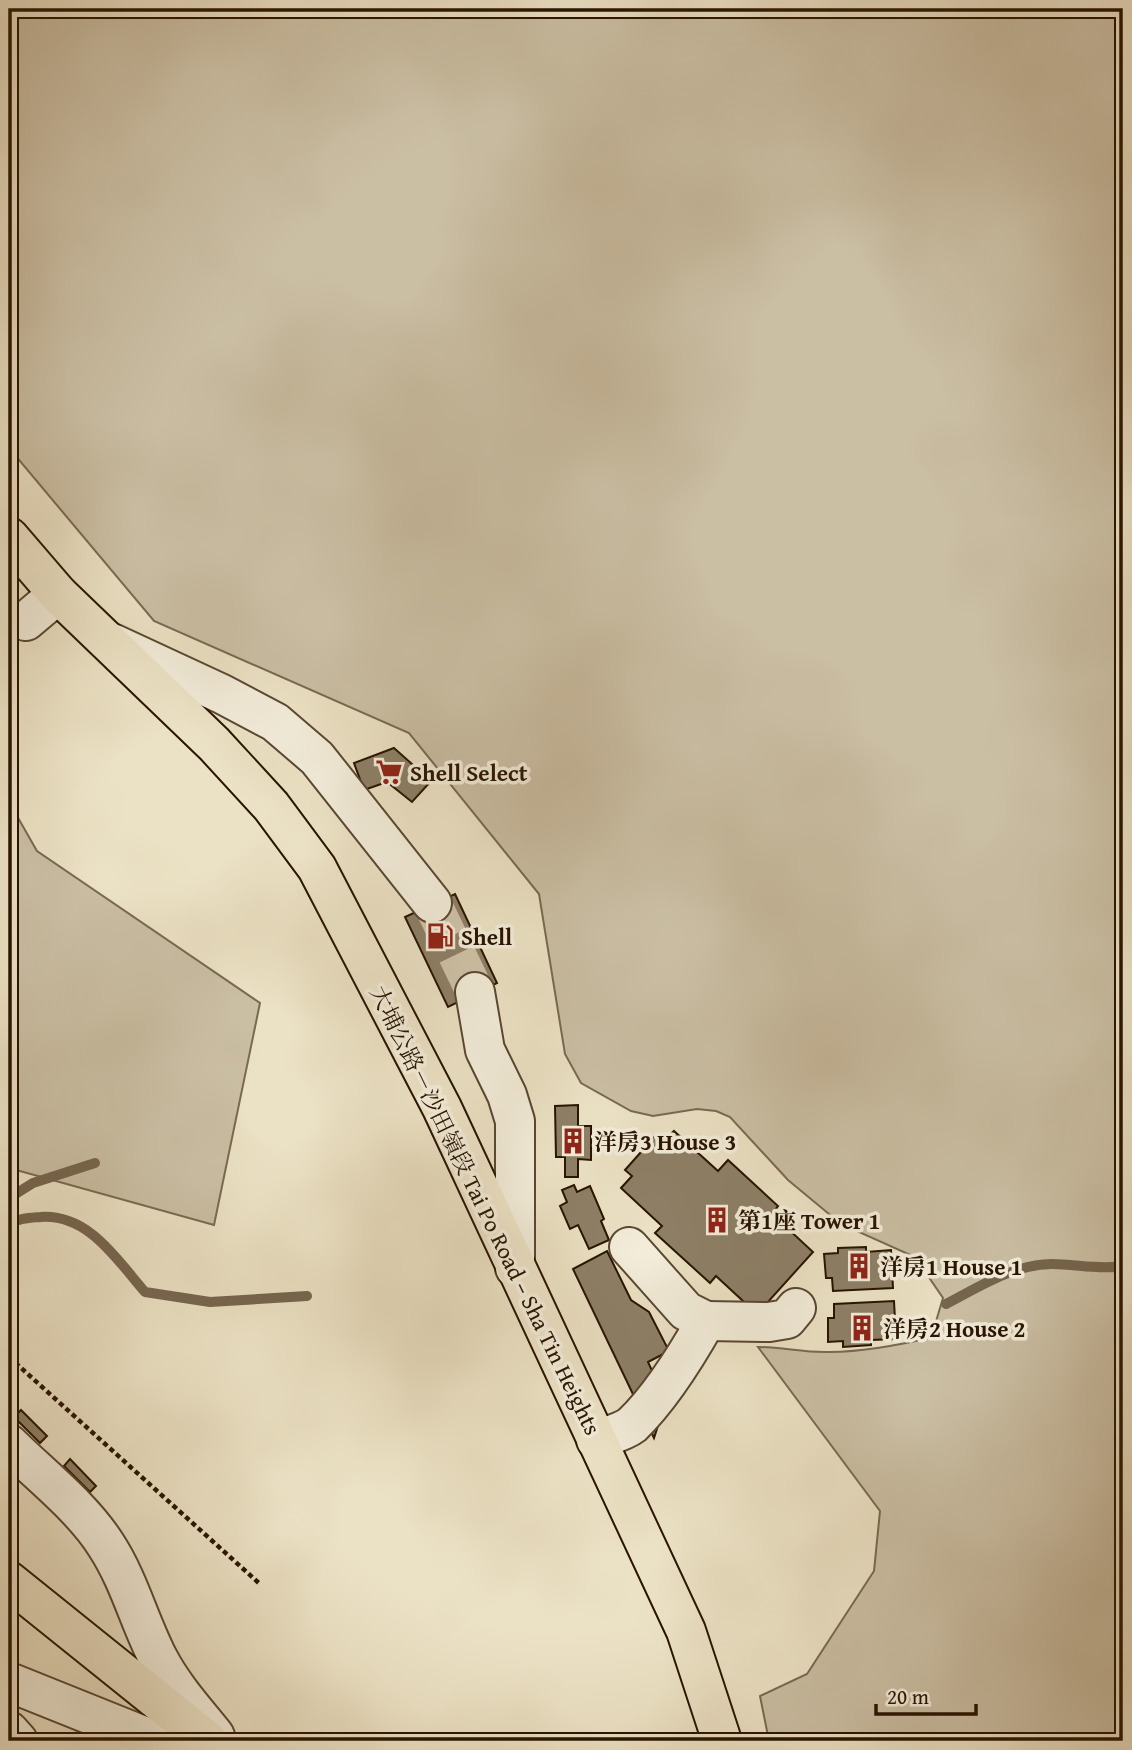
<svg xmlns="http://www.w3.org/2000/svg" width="1132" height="1750" viewBox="0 0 1132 1750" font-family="'Gentium Book Plus','Noto Serif TC',serif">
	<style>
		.green { fill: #cabea3; stroke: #796952; stroke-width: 2 }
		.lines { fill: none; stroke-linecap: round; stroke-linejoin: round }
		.stream { stroke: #75654e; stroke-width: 10 }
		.building { fill: #8d7f66; stroke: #281401; stroke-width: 2 }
		.minor-tunnel { stroke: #cec2a7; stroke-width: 38; stroke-dasharray: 38 19; stroke-linecap: butt }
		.minor-casing { stroke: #594732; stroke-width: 42 }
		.major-casing { stroke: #281401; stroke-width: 42 }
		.highway-casing { stroke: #281401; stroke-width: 42 }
		.path { stroke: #281401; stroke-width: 4.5; stroke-dasharray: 5 3.5; stroke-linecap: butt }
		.minor { stroke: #f2ecd9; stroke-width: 38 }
		.major { stroke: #ebe1c4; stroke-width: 38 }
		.highway { stroke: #ebe1c4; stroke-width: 38 }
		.labels { text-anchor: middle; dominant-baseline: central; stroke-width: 7; stroke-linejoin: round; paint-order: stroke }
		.poi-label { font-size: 23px; font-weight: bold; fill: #281401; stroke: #f2ecd9; text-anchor: start }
		.street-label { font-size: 23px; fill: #281401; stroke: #f2ecd9 }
	</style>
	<rect width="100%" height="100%" fill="#ebe1c4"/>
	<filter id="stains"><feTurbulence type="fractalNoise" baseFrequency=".00286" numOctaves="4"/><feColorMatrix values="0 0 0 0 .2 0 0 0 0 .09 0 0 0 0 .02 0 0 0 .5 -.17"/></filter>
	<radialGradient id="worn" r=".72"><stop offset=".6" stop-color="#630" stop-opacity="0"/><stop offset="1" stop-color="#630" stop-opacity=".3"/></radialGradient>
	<g class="green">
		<path d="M9 9H1123V1741H769L760 1696 807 1674 874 1571 880 1511 758 1347C782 1347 805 1353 829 1352 864 1352 897 1345 931 1338L943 1298 915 1257 841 1224 788 1180 730 1117 716 1111 697 1109 653 1116 631 1111 581 1083 565 1054 539 894 409 733 154 621 9 448Z"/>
		<polygon points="9,802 37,851 260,1003 214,1225 9,1168"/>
	</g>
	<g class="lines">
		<g class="stream">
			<polyline points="9,1198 33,1183 95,1163"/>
			<path d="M9 1224C20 1218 29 1218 41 1217 89 1214 117 1260 145 1292L210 1302 307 1296"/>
			<path d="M946 1304C979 1287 1014 1264 1052 1264 1076 1264 1099 1270 1123 1266"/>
		</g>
	</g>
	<g class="building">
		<polygon points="394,748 431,781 412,802 387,782 364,790 354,763"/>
		<polygon points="455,894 497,983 448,1007 405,917"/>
		<polygon points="578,1105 578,1126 591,1126 591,1160 578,1159 578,1177 565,1177 565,1157 556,1157 555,1106"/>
		<polygon points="674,1131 718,1171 728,1160 778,1206 772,1214 813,1252 757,1314 716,1276 710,1283 655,1233 662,1226 621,1188 632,1176 625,1170 657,1134 665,1140"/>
		<polygon points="574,1185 577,1192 590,1186 604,1219 601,1221 609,1240 589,1249 578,1225 570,1229 560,1206 567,1202 562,1190"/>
		<polygon points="866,1247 866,1252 891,1250 893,1288 833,1291 832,1278 826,1278 824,1254 838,1253 838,1248"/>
		<polygon points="607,1251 631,1300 649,1312 669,1351 648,1362 666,1401 654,1438 573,1269"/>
		<polygon points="894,1301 896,1339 871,1340 871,1345 843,1347 843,1341 828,1342 828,1318 834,1318 834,1304"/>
		<polygon points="21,1410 47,1436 40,1443 14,1417"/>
		<polygon points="70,1459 96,1486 90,1492 64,1466"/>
	</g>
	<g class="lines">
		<polyline class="minor-tunnel" points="432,903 475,992"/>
		<g class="minor-casing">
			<g id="minor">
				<polyline points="26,621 58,594"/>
				<polyline points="112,643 222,694 275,722 317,758 432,903"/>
				<polyline points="475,992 485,1050 507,1095 515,1121 515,1268"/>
				<polyline points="706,1321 769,1322 787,1319 796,1308"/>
				<path d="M596 1440C607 1436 623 1432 632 1425 659 1399 688 1353 706 1321L686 1311 629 1247"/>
				<path d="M9 1444C41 1476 82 1507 106 1545 129 1580 139 1621 158 1658 173 1687 195 1711 215 1736"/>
				<polyline points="9,1682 156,1741"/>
				<polyline points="9,1731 18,1741"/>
			</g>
		</g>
		<g class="major-casing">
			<polyline id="major" points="9,537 58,594 214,744 271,806 317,868 442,1108 686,1631 722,1741"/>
		</g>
		<g class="highway-casing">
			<polyline id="highway" points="9,1581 208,1741"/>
		</g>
		<polyline class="path" points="9,1357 261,1585"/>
		<use href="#minor" class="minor"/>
		<use href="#major" class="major"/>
		<use href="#highway" class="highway"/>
	</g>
	<defs>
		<g id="supermarket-bare" transform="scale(2.1)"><path d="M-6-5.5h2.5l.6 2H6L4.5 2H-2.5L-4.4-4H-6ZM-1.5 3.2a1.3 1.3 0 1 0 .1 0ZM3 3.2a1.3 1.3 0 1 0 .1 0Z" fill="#8f2418" stroke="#f2ecd9" stroke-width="2.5" paint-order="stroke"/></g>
		<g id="fuel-bare" transform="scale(2.1)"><path d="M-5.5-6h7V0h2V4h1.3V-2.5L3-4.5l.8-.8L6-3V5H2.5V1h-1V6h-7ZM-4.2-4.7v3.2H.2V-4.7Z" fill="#8f2418" stroke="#f2ecd9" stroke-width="2.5" paint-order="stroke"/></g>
		<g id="building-bare" transform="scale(2.1)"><path d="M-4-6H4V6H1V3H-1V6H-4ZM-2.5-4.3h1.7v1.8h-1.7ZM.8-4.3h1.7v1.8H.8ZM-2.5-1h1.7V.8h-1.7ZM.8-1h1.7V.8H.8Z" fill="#8f2418" stroke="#f2ecd9" stroke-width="2.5" paint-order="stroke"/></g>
	</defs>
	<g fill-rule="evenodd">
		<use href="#supermarket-bare" x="389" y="772"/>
		<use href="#fuel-bare" x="440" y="936"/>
		<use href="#building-bare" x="573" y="1141"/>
		<use href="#building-bare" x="717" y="1220"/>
		<use href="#building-bare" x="859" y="1266"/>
		<use href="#building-bare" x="862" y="1328"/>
	</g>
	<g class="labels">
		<g class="poi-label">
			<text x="410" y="772">Shell Select</text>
			<text x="461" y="936">Shell</text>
			<text x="594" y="1141">洋房3 House 3</text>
			<text x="738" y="1220">第1座 Tower 1</text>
			<text x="880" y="1266">洋房1 House 1</text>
			<text x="883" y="1328">洋房2 House 2</text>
		</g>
		<g class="street-label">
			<text transform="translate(486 1210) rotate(64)">大埔公路－沙田嶺段 Tai Po Road – Sha Tin Heights</text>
		</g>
	</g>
	<rect width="1132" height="1750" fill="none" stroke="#ebe1c4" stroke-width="35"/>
	<rect x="10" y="10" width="1111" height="1729" fill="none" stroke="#281401" stroke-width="3.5"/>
	<rect x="18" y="18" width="1097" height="1715" fill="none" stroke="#281401" stroke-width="2"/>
	<path d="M876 1704v10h100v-10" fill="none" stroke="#281401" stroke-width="3.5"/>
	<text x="887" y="1704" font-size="21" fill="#281401" stroke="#f2ecd9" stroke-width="5" paint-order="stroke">20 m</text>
	<rect width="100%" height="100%" filter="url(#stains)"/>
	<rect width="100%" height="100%" fill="url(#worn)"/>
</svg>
